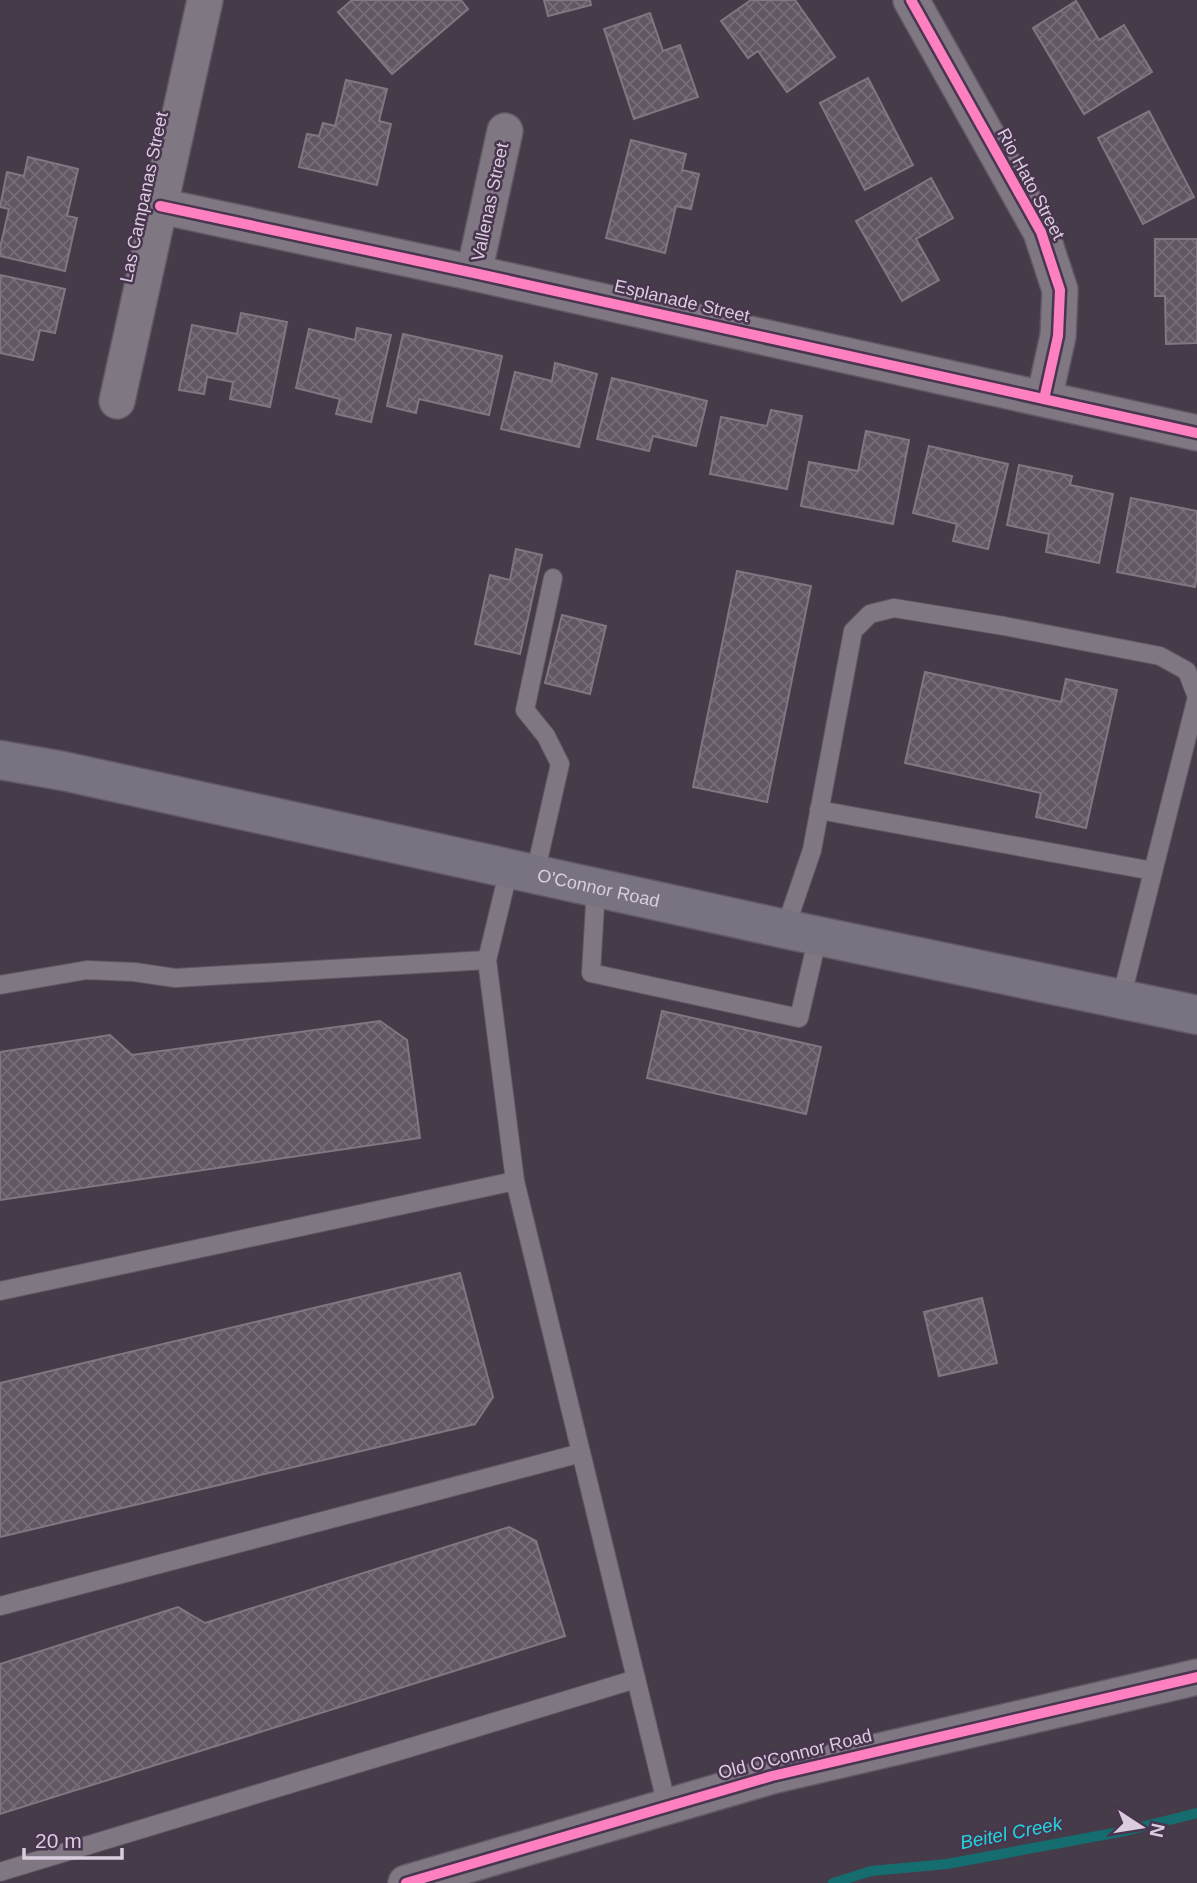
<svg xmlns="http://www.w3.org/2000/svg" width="1197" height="1883" viewBox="0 0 1197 1883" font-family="Helvetica,sans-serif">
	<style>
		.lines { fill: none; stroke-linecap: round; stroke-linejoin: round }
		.stream { stroke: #156d70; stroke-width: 10 }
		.building { fill: url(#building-cross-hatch); stroke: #817681; stroke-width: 2 }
		.service-casing { stroke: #615865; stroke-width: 20 }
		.minor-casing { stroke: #615865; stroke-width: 38 }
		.secondary-casing { stroke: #615865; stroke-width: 41 }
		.service { stroke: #7f7782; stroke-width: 18 }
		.minor { stroke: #7f7782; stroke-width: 35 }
		.secondary { stroke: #79727f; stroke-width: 38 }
		.cycleway-casing { stroke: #49354f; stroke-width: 15 }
		.cycleway { stroke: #ff80c0; stroke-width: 10 }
		.labels { text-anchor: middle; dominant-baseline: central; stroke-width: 5; stroke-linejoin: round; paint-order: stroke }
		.street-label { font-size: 18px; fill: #dacede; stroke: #49354f }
		.water-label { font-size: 19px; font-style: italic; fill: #1dd8db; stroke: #49354f }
	</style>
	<defs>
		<pattern id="building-cross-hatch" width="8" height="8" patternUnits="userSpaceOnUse" patternTransform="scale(1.75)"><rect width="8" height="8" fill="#615661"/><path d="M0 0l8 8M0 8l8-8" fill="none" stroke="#776d77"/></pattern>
	</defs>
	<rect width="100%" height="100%" fill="#463b49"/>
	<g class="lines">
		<polyline class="stream" points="833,1883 871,1871 947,1864 1125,1831 1197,1813"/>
	</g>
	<g class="building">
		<polygon points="352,0 461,0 468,9 392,74 338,12"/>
		<polygon points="544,0 590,0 591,5 548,16"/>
		<polygon points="751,0 795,0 835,57 787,92 758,51 748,58 721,21"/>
		<polygon points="1076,1 1099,40 1124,25 1152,72 1084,114 1033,28"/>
		<polygon points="650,13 663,51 680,45 698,97 634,119 604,29"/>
		<polygon points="868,78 913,165 865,190 820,103"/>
		<polygon points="346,80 387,89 379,121 391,124 377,185 299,167 307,134 319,136 323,123 335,126"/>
		<polygon points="1149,111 1194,197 1143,224 1098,138"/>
		<polygon points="631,140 686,154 682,170 699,174 691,209 676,206 665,253 606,238"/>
		<polygon points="28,157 78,169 67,216 77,218 65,271 0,256 0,248 9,209 0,207 7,172 24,176"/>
		<polygon points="931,178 953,218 916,239 939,280 902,301 856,221"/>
		<polygon points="1155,239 1197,239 1197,343 1166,344 1165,296 1155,296"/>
		<polygon points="0,275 65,289 55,333 40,330 33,360 0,353"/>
		<polygon points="241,313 287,322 270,407 230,399 233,382 207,377 204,394 179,390 192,325 237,334"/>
		<polygon points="357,328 391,335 371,422 336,414 340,399 296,388 309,329 355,340"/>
		<polygon points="403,334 502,356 489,415 419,399 416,413 387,406"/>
		<polygon points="555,363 597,374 579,447 501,429 515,372 552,381"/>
		<polygon points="612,378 707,401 696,446 653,436 649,451 597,439"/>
		<polygon points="771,410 802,416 787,489 710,474 721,417 767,426"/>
		<polygon points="866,431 909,440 893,524 801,506 809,462 858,471"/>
		<polygon points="929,446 1008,464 988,549 953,541 957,524 913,513"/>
		<polygon points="1019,465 1072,476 1070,485 1113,494 1099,563 1046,552 1049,534 1007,525"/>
		<polygon points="1131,498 1197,511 1197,574 1195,587 1117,572"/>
		<polygon points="516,549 542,555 520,654 475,644 490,575 510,580"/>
		<polygon points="737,571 811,586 767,802 693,787"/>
		<polygon points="562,615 606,626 590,694 545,683"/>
		<polygon points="925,672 1061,702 1066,679 1117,690 1086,828 1036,817 1041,793 905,763"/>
		<polygon points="662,1011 821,1047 806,1114 647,1078"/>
		<polygon points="380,1021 407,1040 420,1138 0,1200 0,1052 110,1035 132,1055"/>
		<polygon points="460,1273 493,1397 475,1424 0,1537 0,1383"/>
		<polygon points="982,1298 997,1363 939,1376 924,1312"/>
		<polygon points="509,1527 536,1541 565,1636 0,1814 0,1664 178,1607 205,1623"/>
	</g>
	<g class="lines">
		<g class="service-casing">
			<g id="service">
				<polyline points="819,810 1153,871"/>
				<polyline points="509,869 487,960 515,1181 667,1806"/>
				<polyline points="535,874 560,764 546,736 525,710 553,578"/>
				<polyline points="596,888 591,973 799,1018 818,936"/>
				<polyline points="785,929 812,850 853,631 870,614 894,608 1004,626 1160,656 1187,671 1197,697 1121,999"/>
				<polyline points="0,985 87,970 134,972 175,978 487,960"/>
				<polyline points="0,1291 515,1181"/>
				<polyline points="0,1606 581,1453"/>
				<polyline points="0,1872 636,1679"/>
			</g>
		</g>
		<g class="minor-casing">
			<g id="minor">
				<polyline points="911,0 1041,232 1060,290 1058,336 1044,399"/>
				<polyline points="160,206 474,273 1197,433"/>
				<polyline points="474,273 505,131"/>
				<polyline points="117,401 205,0"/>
				<polyline points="406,1883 772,1776 1197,1677"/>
			</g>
		</g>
		<g class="secondary-casing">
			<g id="secondary">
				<path id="s1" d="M0 760 63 771 785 929 1197 1015"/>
			</g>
		</g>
		<use href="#service" class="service"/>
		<use href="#minor" class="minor"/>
		<use href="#secondary" class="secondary"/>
		<g class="cycleway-casing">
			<g id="cycleway">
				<polyline points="911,0 1041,232 1060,290 1058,336 1044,399"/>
				<polyline points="160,206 474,273 1197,433"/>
				<polyline points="406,1883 772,1776 1197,1677"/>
			</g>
		</g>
		<use href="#cycleway" class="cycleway"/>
	</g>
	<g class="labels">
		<g class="street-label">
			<text transform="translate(1031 184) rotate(62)">Rio Hato Street</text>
			<text transform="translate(144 197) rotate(-78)">Las Campanas Street</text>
			<text transform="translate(490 202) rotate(-78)">Vallenas Street</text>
			<text transform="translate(682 301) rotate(13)">Esplanade Street</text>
			<text stroke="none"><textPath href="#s1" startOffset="612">O'Connor Road</textPath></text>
			<text transform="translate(795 1754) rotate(-14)">Old O'Connor Road</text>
		</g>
		<g class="water-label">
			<text transform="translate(1011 1833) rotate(-11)">Beitel Creek</text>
		</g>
	</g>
	<g transform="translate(1141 1827) rotate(102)" stroke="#49354f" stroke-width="5" paint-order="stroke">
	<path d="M0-5L12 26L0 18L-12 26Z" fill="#dacede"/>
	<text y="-10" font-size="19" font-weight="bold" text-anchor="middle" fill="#dacede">N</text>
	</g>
	<path d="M24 1848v10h98v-10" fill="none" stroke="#dacede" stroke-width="3.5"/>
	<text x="35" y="1848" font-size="21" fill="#dacede" stroke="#49354f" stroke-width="5" paint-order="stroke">20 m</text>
</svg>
